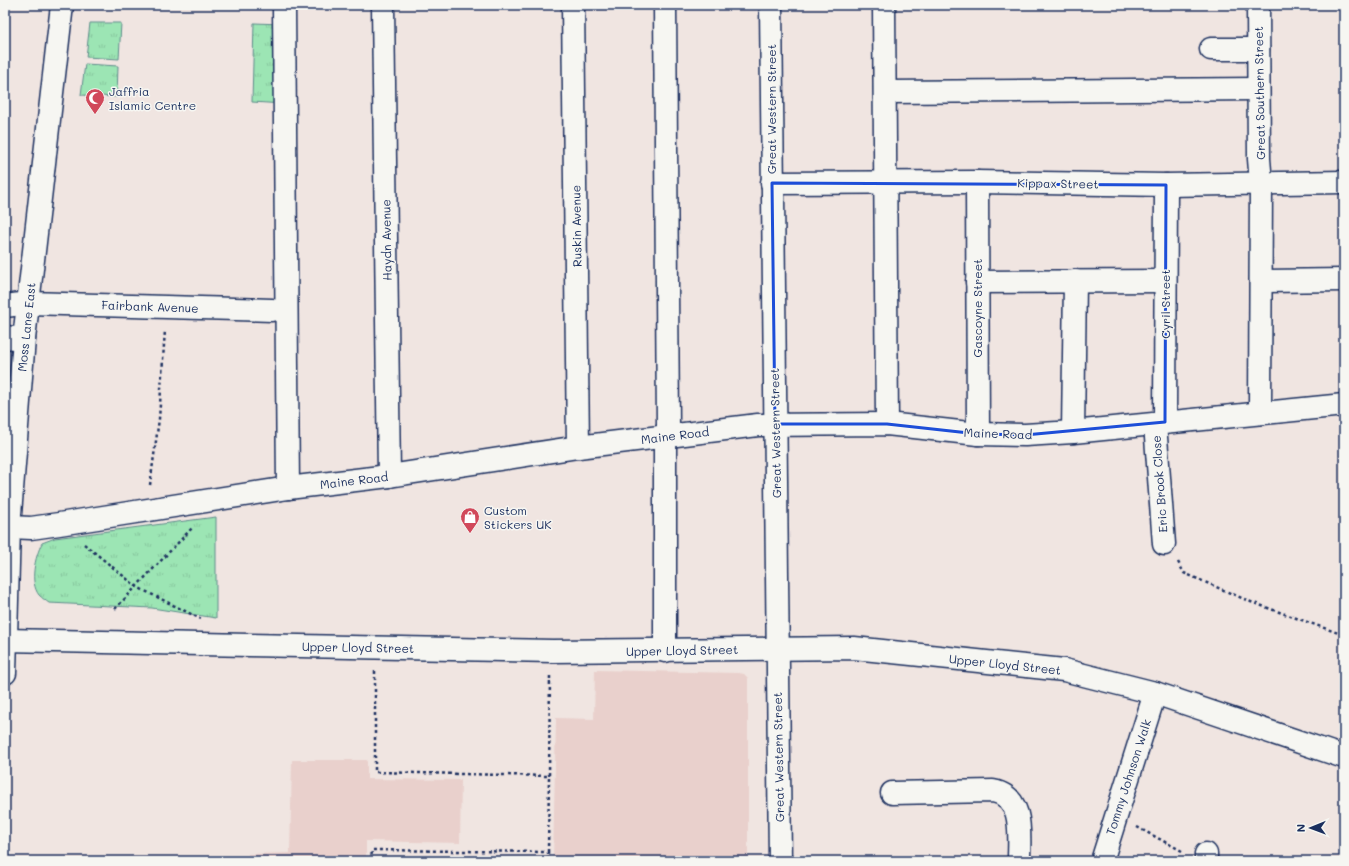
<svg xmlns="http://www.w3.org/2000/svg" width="1349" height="866" viewBox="0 0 1349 866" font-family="Mali,sans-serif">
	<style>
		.built { fill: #e9d0cc }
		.grass { fill: url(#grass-tufts); stroke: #5c8a89 }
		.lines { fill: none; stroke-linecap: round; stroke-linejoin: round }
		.minor-casing { stroke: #1b2f5e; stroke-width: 25 }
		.major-casing { stroke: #1b2f5e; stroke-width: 25 }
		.path { stroke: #1b2f5e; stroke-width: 2.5; stroke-dasharray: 3 3; stroke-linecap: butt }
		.minor { stroke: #f6f6f2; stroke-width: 22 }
		.major { stroke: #f6f6f2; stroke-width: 22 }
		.marked { fill: none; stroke: #1d4ed8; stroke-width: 3; stroke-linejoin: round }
		.labels { text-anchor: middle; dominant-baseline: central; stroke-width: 3; stroke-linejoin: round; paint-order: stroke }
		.poi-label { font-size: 12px; fill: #1b2f5e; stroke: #f6f6f2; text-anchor: start }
		.street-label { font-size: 12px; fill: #1b2f5e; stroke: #f6f6f2 }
	</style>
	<defs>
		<pattern id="grass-tufts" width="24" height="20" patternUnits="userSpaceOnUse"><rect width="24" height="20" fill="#9ce5b4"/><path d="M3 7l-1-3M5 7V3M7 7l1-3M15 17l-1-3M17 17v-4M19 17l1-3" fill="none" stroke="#86c59d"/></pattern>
	</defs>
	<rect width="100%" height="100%" fill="#f0e5e1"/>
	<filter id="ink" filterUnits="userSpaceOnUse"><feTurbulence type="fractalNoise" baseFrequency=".025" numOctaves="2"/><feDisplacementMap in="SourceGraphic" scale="8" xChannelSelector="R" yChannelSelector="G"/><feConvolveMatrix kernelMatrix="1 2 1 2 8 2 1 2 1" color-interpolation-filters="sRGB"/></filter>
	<g filter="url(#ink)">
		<g class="built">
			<polygon points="595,670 739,673 744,674 748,678 748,861 553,861 556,718 594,719"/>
			<polygon points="292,760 367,760 367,779 461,780 460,843 366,841 366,861 248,861 248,854 290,853"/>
		</g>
		<g class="grass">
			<polygon points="90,23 121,23 119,59 86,57"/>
			<polygon points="254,23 282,24 283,104 252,102"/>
			<polygon points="85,64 118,66 117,97 81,95"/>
			<path d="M216 517V618L152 608 49 603C46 601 42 598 39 595 29 582 35 557 42 543L55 538Z"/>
		</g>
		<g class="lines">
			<g class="minor-casing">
				<g id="minor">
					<polyline points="284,5 288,488"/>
					<polyline points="383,5 389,476"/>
					<polyline points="573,5 578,447"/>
					<polyline points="771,5 780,861"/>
					<polyline points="884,5 887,424"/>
					<polyline points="1258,5 1259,159 1261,182 1260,413"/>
					<polyline points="1211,49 1258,49"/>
					<polyline points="886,92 1258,89"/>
					<polyline points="977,182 978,434"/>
					<polyline points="772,183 977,182 1166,185 1344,182"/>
					<polyline points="1261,281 1344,280"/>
					<polyline points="977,282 1165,281"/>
					<polyline points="5,306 29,303 272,310"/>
					<polyline points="5,337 24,339"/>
					<polyline points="1165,422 1166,185"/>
					<polyline points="1155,424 1164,544"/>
					<polyline points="1073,432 1075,281"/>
					<polyline points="9,527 31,528 59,524 288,488 389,476 578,447 758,425 887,424 978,434 1025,435 1073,432 1344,405"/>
					<polyline points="5,640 553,651 854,648 1064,670 1155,693 1344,757"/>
					<polyline points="665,651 665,435 668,428 665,5"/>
					<path d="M892 793 993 791C1025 797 1019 836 1019 861"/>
					<polyline points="1206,854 1206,861"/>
					<polyline points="1102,861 1155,693"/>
				</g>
			</g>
			<g class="major-casing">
				<polyline id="major" points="5,673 9,527 24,339 62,5"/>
			</g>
			<g class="path">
				<polyline points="150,485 159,419 165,330"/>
				<polyline points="84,544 137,587 201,619"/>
				<polyline points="1178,562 1184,573 1251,602 1344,635"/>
				<polyline points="115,609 193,527"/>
				<polyline points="375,671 375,772 549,776 550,674"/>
				<polyline points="1137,827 1182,851"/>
				<polyline points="548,852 549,776"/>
				<polyline points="371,861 372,850 548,852 548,861"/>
			</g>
			<use href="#minor" class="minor"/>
			<use href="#major" class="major"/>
		</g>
	</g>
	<path class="marked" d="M772 183 1166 185 1165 422 1025 435 978 434 887 424H775Z"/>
	<defs>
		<g id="mosque-pin" transform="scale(1)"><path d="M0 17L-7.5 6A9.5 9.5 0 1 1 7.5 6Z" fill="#d1495b" stroke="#f6f6f2"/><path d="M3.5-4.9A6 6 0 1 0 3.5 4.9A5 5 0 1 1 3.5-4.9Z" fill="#fff"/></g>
		<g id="shop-pin" transform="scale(1)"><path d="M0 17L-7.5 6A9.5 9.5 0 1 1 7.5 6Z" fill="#d1495b" stroke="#f6f6f2"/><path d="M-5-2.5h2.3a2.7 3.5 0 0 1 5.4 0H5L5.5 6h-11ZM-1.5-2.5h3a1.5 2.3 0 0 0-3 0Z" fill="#fff"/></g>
	</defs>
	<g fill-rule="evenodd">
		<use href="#mosque-pin" x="95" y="98"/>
		<use href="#shop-pin" x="470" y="517"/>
	</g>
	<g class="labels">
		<g class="poi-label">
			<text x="109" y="91">Jaffria<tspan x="109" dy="14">Islamic Centre</tspan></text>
			<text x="484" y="510">Custom<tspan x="484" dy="14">Stickers UK</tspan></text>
		</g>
		<g class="street-label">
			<text transform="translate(1259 93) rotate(-91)">Great Southern Street</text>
			<text transform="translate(771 109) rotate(-90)">Great Western Street</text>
			<text transform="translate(1058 183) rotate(1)">Kippax Street</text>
			<text transform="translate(576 226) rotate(-91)">Ruskin Avenue</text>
			<text transform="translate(386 240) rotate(-91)">Haydn Avenue</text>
			<text transform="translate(1165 304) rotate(-90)">Cyril Street</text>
			<text transform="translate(150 306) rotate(2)">Fairbank Avenue</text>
			<text transform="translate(977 308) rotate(-90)">Gascoyne Street</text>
			<text transform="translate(26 327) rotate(-84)">Moss Lane East</text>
			<text transform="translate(775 433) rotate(-91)">Great Western Street</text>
			<text transform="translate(998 433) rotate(2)">Maine Road</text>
			<text transform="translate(675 435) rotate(-7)">Maine Road</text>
			<text transform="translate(354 480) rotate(-7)">Maine Road</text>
			<text transform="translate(1159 484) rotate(-94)">Eric Brook Close</text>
			<text transform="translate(358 647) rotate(1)">Upper Lloyd Street</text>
			<text transform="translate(682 650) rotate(-1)">Upper Lloyd Street</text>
			<text transform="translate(1005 664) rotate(6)">Upper Lloyd Street</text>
			<text transform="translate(778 757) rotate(-91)">Great Western Street</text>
			<text transform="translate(1128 777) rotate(-72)">Tommy Johnson Walk</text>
		</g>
	</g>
	<rect width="1349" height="866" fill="none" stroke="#f6f6f2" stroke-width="20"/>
	<rect x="10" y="10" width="1329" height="846" fill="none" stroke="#1b2f5e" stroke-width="1.5" filter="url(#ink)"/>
	<g transform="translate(1311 828) rotate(269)" stroke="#f6f6f2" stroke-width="3" paint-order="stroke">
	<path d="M0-3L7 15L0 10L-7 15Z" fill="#1b2f5e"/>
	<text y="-6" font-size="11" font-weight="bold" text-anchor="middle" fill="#1b2f5e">N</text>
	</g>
</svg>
